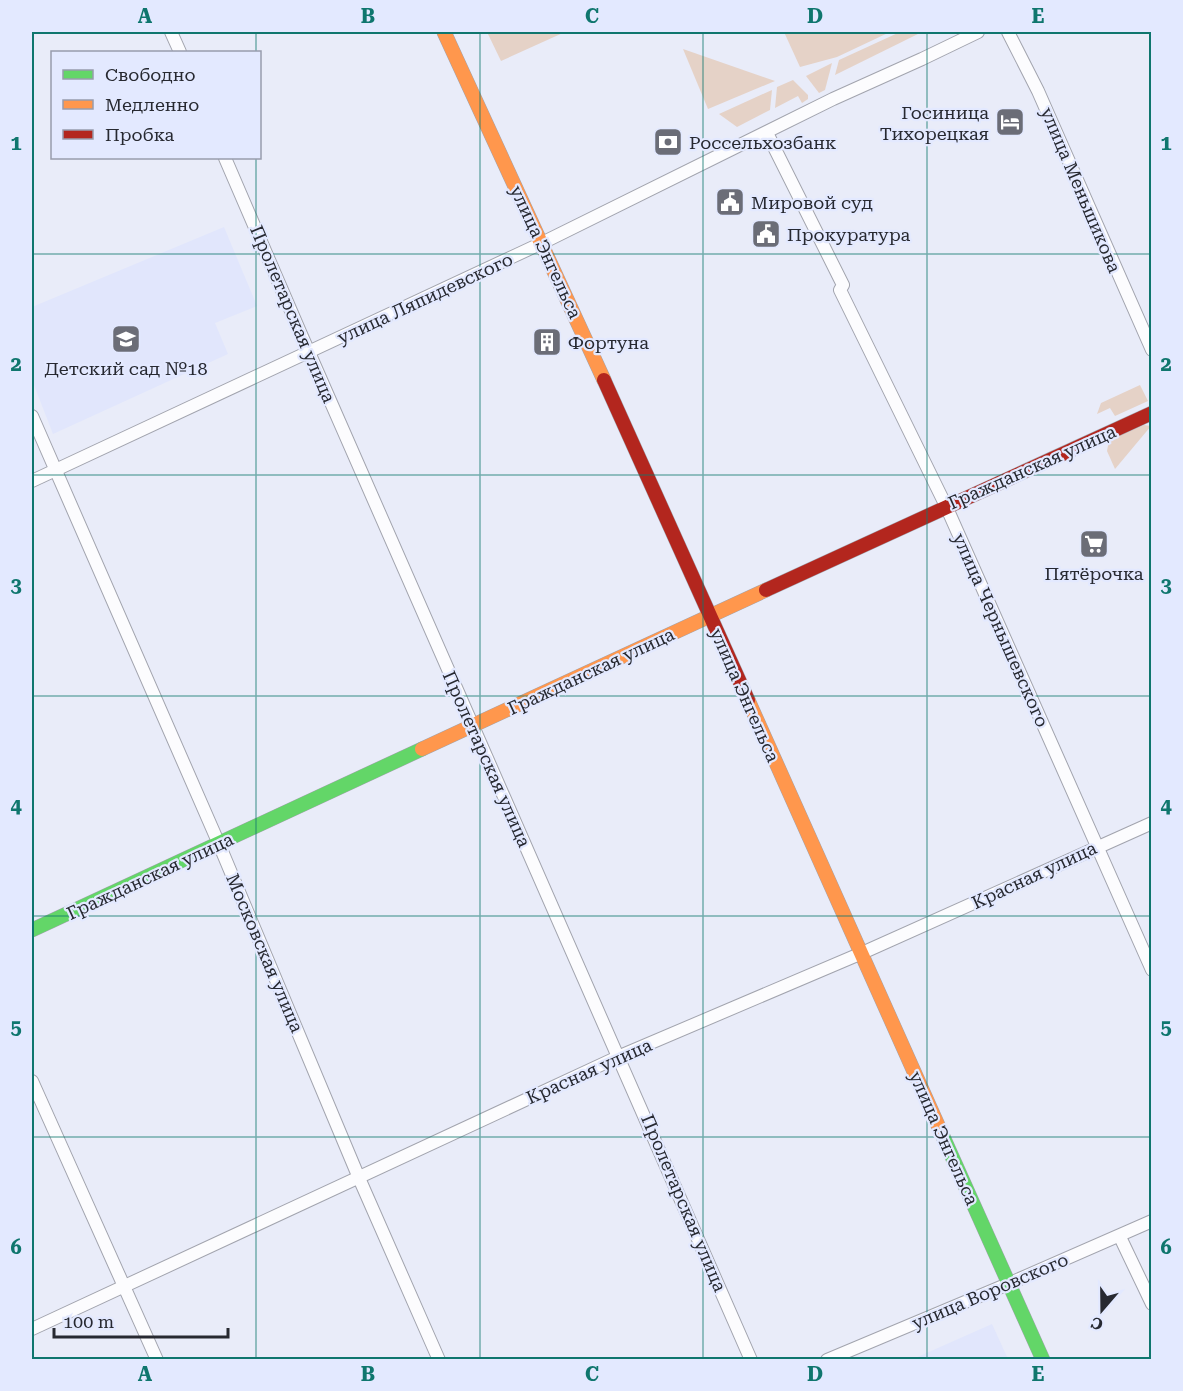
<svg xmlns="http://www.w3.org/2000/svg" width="1183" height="1391" viewBox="0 0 1183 1391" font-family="'Roboto Serif',serif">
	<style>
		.built { fill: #e1e6fc }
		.green { fill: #e5d2c7 }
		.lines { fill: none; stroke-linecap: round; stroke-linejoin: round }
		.street-casing { stroke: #a2a4ae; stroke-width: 14 }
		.fast-casing { stroke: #a2a4ae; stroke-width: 15 }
		.slow-casing { stroke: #a2a4ae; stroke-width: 15 }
		.jam-casing { stroke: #a2a4ae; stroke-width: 15 }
		.street { stroke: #fcfcfe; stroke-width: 12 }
		.fast { stroke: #63d668; stroke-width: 14 }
		.slow { stroke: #ff974d; stroke-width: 14 }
		.jam { stroke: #b3261e; stroke-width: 14 }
		.grid { fill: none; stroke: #0f766e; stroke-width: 1.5; stroke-opacity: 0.55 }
		.labels { text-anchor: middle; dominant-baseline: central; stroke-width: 4.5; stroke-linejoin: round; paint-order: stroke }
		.poi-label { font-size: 18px; fill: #272931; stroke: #e3e9ff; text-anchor: start }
		.street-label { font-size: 18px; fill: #272931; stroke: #e3e9ff }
		.neatline { fill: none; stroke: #0f766e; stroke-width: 2 }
		.grid-label { font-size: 20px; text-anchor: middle; font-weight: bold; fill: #0f766e }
	</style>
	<rect width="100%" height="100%" fill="#e9ecf9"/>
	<g class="built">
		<polygon points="224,227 257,306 215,323 228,354 53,434 32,380 32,307"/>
		<polygon points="992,1324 1008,1359 913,1359"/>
	</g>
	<g class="green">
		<polygon points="487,32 565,32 501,61"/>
		<polygon points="784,32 890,32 837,57 800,67"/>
		<polygon points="900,32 922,32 835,75 839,60"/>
		<polygon points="683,49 775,81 708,109"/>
		<polygon points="832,63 825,90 819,93 806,76"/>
		<polygon points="793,80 808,95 808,99 802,103 798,96 775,108 777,87"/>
		<polygon points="772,90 770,110 737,127 719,114"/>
		<polygon points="1140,385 1148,401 1115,416 1110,408 1097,414 1101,403"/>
		<polygon points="1144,425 1151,426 1115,469 1107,451 1109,440"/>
	</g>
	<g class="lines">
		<g class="street-casing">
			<g id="street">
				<polyline points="171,32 180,52"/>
				<polyline points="1008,32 1038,91 1152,350"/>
				<polyline points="767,133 843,285 840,290 946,506 1152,970"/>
				<path d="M225 158C397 560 578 958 751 1360"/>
				<polyline points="32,416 219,844 359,1178 439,1360"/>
				<polyline points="32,481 542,243 833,99 922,59 978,32"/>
				<polyline points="32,1081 157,1360"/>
				<polyline points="1120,1237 1152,1304"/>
				<polyline points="32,1329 620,1056 862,953 1152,823"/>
				<polyline points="827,1360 1008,1284 1152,1221"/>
			</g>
		</g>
		<g class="fast-casing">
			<g id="fast">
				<polyline points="32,930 422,749"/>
				<polyline points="941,1132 1043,1360"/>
			</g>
		</g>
		<g class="slow-casing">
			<g id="slow">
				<polyline points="444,32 604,380"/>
				<polyline points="748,700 941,1132"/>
				<polyline points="422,749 766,590"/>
			</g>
		</g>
		<g class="jam-casing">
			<g id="jam">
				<polyline points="604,380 748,700"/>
				<polyline points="766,590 1152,413"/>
			</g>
		</g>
		<use href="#street" class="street"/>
		<use href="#fast" class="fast"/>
		<use href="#slow" class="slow"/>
		<use href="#jam" class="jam"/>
	</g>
	<path class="grid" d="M256 32V52M480 32V1360M703 32V1360M927 32V1360M256 158V1360M32 254H1152M32 475H1152M32 696H1152M32 916H1152M32 1137H1152"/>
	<defs>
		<g id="hotel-square" transform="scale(1.5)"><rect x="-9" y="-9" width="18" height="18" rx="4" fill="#6b6d77" stroke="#e3e9ff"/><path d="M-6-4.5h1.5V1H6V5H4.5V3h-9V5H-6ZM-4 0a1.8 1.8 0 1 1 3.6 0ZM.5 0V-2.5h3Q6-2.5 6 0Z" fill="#fff"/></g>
		<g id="bank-square" transform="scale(1.5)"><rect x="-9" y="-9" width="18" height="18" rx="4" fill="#6b6d77" stroke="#e3e9ff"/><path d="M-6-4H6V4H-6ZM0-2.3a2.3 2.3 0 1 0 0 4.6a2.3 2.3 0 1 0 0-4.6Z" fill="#fff"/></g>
		<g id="civic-square" transform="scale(1.5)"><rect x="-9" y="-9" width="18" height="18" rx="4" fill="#6b6d77" stroke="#e3e9ff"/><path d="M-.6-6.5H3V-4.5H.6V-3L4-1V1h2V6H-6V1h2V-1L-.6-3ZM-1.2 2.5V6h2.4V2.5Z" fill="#fff"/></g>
		<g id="school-square" transform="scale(1.5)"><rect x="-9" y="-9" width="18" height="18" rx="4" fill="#6b6d77" stroke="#e3e9ff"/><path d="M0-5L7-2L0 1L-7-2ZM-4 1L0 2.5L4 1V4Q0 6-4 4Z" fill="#fff"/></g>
		<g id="building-square" transform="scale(1.5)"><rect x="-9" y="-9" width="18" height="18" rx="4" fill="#6b6d77" stroke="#e3e9ff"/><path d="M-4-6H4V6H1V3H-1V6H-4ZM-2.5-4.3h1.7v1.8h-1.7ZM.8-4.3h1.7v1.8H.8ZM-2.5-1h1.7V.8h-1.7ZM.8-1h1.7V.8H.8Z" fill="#fff"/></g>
		<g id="supermarket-square" transform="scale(1.5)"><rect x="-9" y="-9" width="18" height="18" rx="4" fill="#6b6d77" stroke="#e3e9ff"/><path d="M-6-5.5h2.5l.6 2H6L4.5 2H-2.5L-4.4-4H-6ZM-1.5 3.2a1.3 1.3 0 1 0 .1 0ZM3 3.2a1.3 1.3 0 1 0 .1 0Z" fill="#fff"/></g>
	</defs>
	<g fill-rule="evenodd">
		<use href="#hotel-square" x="1010" y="122"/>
		<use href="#bank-square" x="668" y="142"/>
		<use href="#civic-square" x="730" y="202"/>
		<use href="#civic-square" x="766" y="234"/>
		<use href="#school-square" x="126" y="339"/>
		<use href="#building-square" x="547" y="342"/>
		<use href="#supermarket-square" x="1094" y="544"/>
	</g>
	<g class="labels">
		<g class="poi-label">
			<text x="989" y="112" text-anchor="end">Госиница<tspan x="989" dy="21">Тихорецкая</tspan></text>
			<text x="689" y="142">Россельхозбанк</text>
			<text x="751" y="202">Мировой суд</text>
			<text x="787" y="234">Прокуратура</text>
			<text x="568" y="342">Фортуна</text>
			<text x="126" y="368" text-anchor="middle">Детский сад №18</text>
			<text x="1094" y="573" text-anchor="middle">Пятёрочка</text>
		</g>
		<g class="street-label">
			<text transform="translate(1081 190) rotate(67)">улица Меньшикова</text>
			<text transform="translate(546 252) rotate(65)">улица Энгельса</text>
			<text transform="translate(425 298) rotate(-25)">улица Ляпидевского</text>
			<text transform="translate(293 314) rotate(67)">Пролетарская улица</text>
			<text transform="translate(1032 467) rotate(-24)">Гражданская улица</text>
			<text transform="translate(1001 630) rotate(66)">улица Чернышевского</text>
			<text transform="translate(591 671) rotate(-25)">Гражданская улица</text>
			<text transform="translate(745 695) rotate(66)">улица Энгельса</text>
			<text transform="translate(487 759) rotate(66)">Пролетарская улица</text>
			<text transform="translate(1034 875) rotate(-25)">Красная улица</text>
			<text transform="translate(150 876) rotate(-25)">Гражданская улица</text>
			<text transform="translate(265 953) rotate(67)">Московская улица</text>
			<text transform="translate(589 1071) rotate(-24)">Красная улица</text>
			<text transform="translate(944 1138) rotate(66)">улица Энгельса</text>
			<text transform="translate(684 1203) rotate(67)">Пролетарская улица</text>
			<text transform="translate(990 1291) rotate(-23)">улица Воровского</text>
		</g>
	</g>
	<rect width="1183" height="1391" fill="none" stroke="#e3e9ff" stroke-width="66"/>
	<rect x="51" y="51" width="210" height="108" fill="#e3e9ff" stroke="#989cad" stroke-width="1.5"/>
	<rect x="63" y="70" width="30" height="9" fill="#63d668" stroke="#989cad" stroke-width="1.5"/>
	<text x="105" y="81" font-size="18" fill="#272931">Свободно</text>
	<rect x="63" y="100" width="30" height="9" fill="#ff974d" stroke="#989cad" stroke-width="1.5"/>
	<text x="105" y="111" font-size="18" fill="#272931">Медленно</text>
	<rect x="63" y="130" width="30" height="9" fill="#b3261e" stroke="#989cad" stroke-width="1.5"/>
	<text x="105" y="141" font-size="18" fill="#272931">Пробка</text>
	<g transform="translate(1102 1310) rotate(200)" stroke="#e3e9ff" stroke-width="4.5" paint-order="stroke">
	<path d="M0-4.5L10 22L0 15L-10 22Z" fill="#272931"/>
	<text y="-9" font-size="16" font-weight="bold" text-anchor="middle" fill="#272931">С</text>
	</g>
	<path d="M54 1328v9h174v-9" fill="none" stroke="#272931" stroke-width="3"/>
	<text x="63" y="1328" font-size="18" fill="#272931" stroke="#e3e9ff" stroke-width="4.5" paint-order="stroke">100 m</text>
	<rect x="33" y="33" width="1117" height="1325" class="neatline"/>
	<g class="grid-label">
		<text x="145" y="23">A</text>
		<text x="368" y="23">B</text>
		<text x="592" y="23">C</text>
		<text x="815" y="23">D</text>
		<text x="1038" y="23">E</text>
		<text x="16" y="150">1</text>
		<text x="1166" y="150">1</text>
		<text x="16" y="371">2</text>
		<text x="1166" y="371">2</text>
		<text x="16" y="592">3</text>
		<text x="1166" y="592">3</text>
		<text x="16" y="813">4</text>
		<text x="1166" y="813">4</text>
		<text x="16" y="1034">5</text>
		<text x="1166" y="1034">5</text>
		<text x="16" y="1254">6</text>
		<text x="1166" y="1254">6</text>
		<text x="145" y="1381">A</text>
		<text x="368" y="1381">B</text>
		<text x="592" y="1381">C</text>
		<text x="815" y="1381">D</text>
		<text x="1038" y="1381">E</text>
	</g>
</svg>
